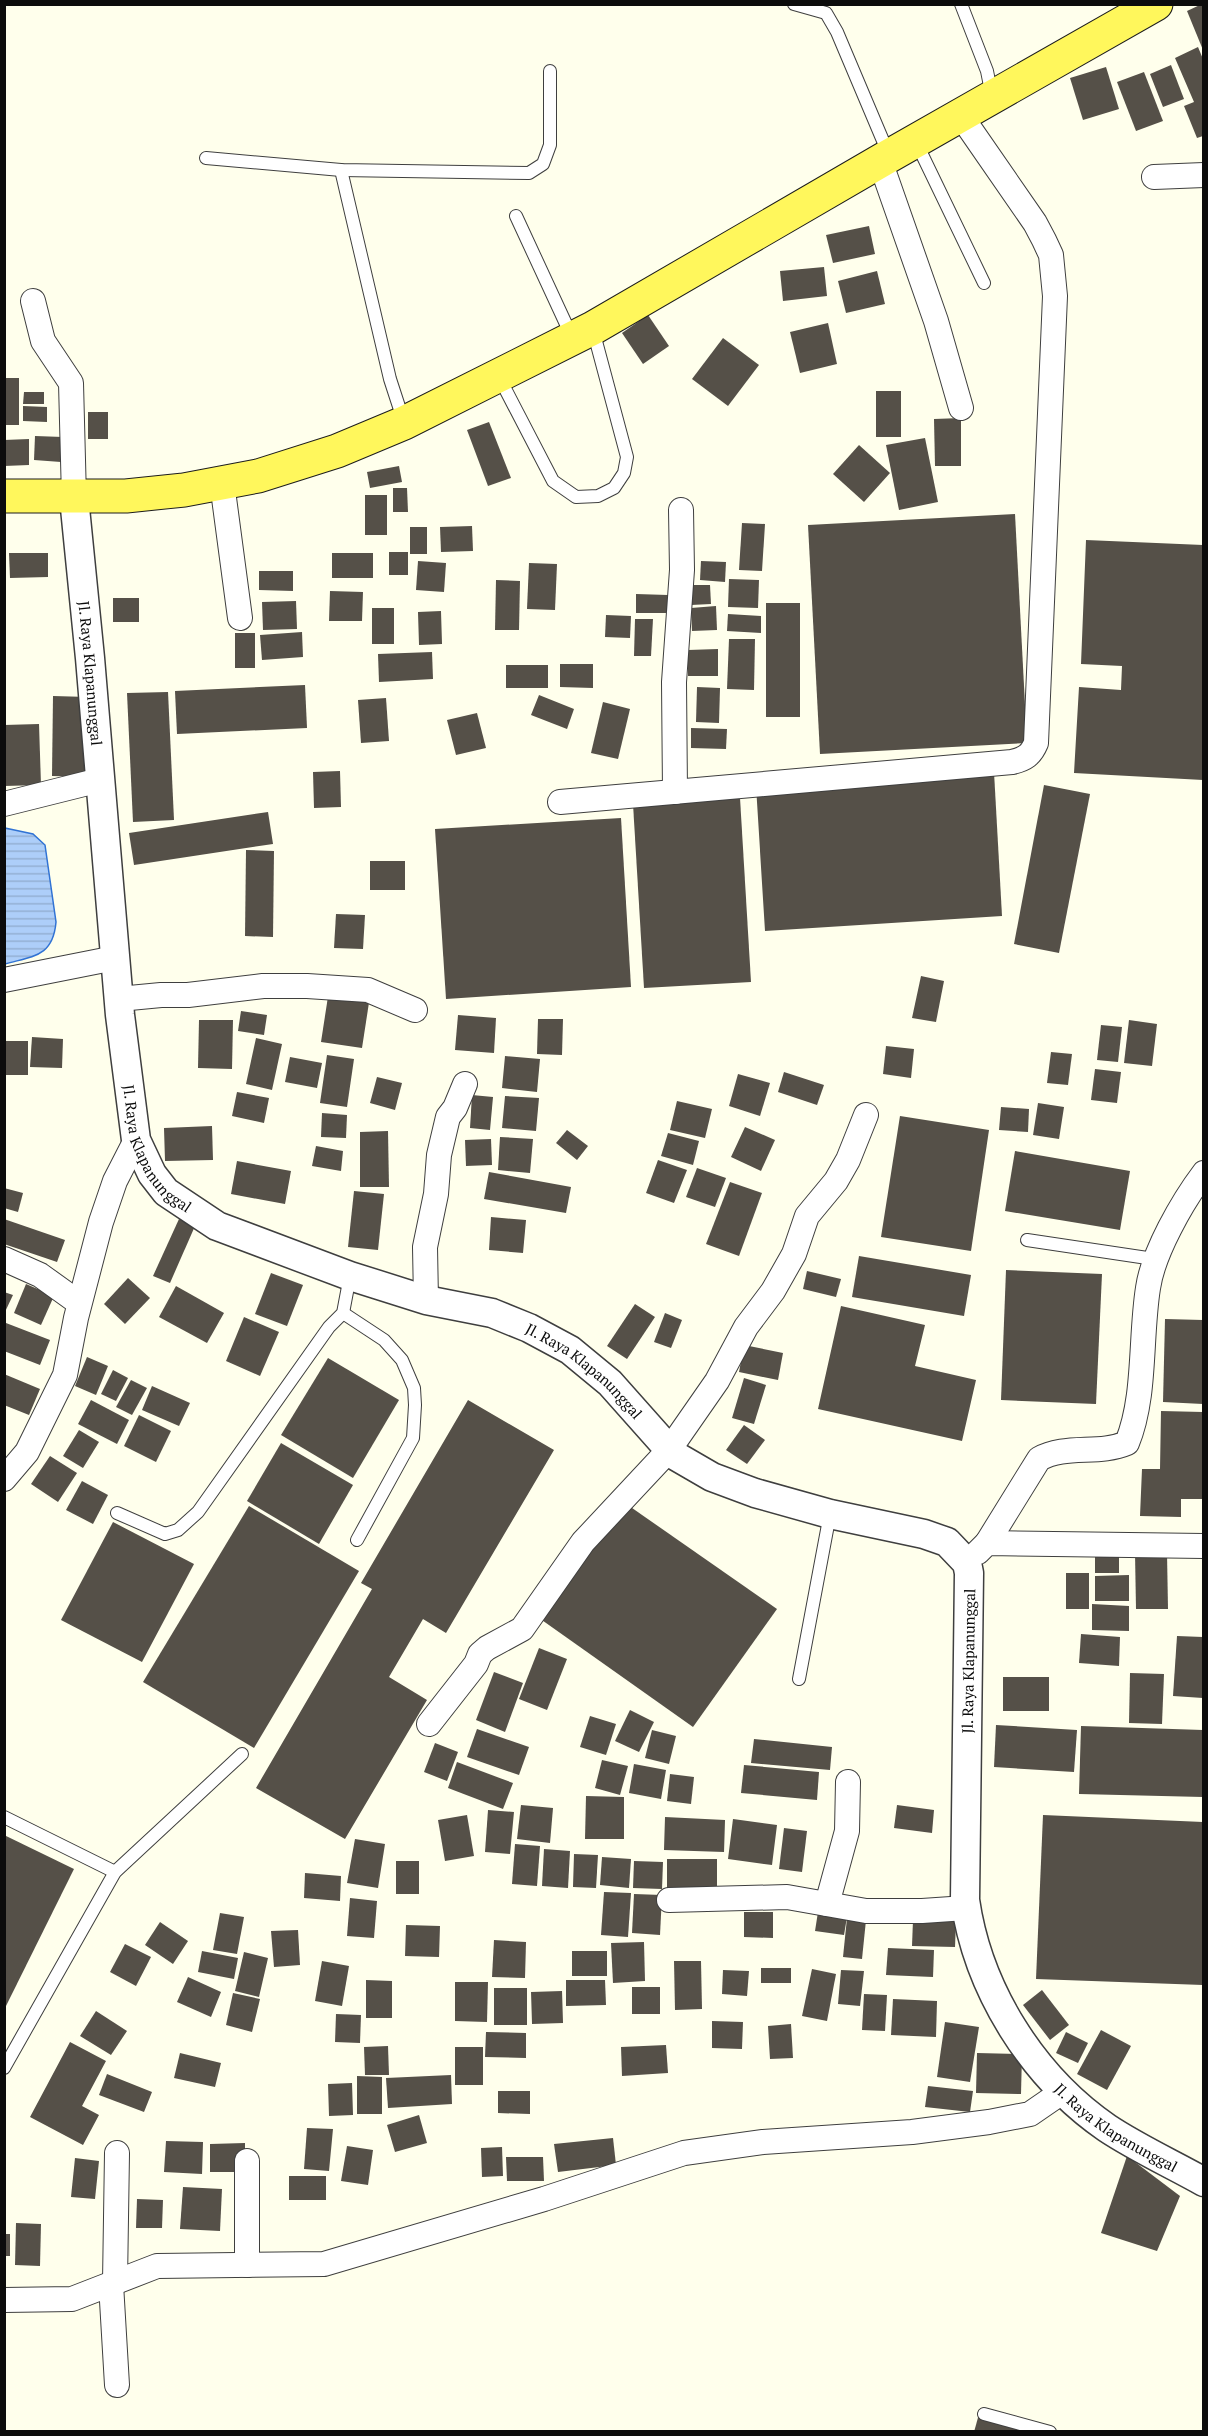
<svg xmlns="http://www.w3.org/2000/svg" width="1208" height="2436" viewBox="0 0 1208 2436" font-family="'PT Serif',serif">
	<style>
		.water { fill: url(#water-rules); stroke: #3173d4; stroke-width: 1.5 }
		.building { fill: #555048 }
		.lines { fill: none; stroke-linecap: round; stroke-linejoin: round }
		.service-casing { stroke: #3f3f3f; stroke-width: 14 }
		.minor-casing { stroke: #3f3f3f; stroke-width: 26 }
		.tertiary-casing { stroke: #3f3f3f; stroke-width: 31 }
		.primary-casing { stroke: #1d1d1d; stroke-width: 35 }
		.service { stroke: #fff; stroke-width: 12 }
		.minor { stroke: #fff; stroke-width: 24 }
		.tertiary { stroke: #fff; stroke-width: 28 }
		.primary { stroke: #fff75c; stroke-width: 33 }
		.labels { text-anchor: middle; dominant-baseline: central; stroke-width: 6; stroke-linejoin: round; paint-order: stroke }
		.street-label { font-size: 15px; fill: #0c0c0c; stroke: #fff }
	</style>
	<defs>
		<pattern id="water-rules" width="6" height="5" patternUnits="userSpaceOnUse" patternTransform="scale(1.5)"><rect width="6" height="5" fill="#adcef9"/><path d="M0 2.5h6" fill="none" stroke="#94b0d4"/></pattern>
	</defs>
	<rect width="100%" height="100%" fill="#ffffec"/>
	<path class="water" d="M5 828 33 834 45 845 56 922C53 957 33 956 5 964Z"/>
	<g class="building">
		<polygon points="1202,4 1203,4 1203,50 1187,11"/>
		<polygon points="1198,47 1203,59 1203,136 1197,138 1184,106 1194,102 1175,58"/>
		<polygon points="1171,65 1184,99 1163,107 1150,74"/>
		<polygon points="1106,67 1119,109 1083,120 1070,78"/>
		<polygon points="1144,72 1163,121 1136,131 1117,82"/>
		<polygon points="869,226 875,254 833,263 826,235"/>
		<polygon points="824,267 827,296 783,301 780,271"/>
		<polygon points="877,271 885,304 846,313 838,281"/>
		<polygon points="648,315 669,346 643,364 622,333"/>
		<polygon points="828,323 837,364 800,373 790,332"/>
		<polygon points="723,338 759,365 728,406 692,379"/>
		<rect x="4" y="378" width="15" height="47"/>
		<rect x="876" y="391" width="25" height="46"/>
		<polygon points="24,392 44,392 44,404 23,404"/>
		<polygon points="23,406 47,407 47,422 23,421"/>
		<rect x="88" y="412" width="20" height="27"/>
		<polygon points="961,418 961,466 935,466 934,419"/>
		<polygon points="489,422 511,478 488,486 467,430"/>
		<polygon points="35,436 63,437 61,462 34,460"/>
		<polygon points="925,438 938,502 899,510 886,445"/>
		<polygon points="29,439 29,465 4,466 4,440"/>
		<polygon points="859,445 890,473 864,502 833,474"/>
		<polygon points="399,466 402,482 370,488 367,472"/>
		<polygon points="393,488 407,488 408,512 393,512"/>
		<rect x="365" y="495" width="22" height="40"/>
		<polygon points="1015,514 1027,743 820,754 808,525"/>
		<polygon points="742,523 765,524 762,571 739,570"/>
		<polygon points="472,526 473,551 441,552 440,527"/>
		<rect x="410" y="527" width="17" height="27"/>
		<polygon points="1086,540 1203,545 1203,780 1074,773 1079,687 1121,690 1122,666 1081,664"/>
		<rect x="389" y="552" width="19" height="23"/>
		<polygon points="9,553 48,553 48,577 10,578"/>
		<rect x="332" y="553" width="41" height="25"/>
		<polygon points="418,561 446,563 444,592 416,590"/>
		<polygon points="701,561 726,562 725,582 700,580"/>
		<polygon points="529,563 557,564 555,610 527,609"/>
		<polygon points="259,571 293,571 293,591 259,590"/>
		<polygon points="729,579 759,580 758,608 728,607"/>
		<polygon points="496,580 520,581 519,630 495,630"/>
		<polygon points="691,585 710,585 711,604 691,605"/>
		<polygon points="330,591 363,592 362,621 329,621"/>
		<polygon points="636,594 668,595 667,613 636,613"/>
		<rect x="113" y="598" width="26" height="24"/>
		<polygon points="296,601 297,629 263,630 262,602"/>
		<rect x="766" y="603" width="34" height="114"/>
		<polygon points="716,606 717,630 692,631 691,608"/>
		<rect x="372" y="608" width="22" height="36"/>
		<polygon points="441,611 442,644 419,645 418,612"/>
		<polygon points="728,614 761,616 761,633 727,631"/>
		<polygon points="606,615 631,616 630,638 605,637"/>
		<polygon points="635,619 653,619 651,656 634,656"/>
		<polygon points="302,632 303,657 262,660 260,635"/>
		<rect x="235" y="633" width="20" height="35"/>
		<polygon points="729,639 755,639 754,690 727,689"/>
		<polygon points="718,649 718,676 688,676 688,650"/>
		<polygon points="432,652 433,679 379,682 378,654"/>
		<polygon points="560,664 593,664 593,688 560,687"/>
		<rect x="506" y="665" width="42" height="23"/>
		<polygon points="305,685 307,728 177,734 175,691"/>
		<polygon points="697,687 720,688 719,723 696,722"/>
		<polygon points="168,692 174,820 133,822 127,693"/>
		<polygon points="539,695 574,709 567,729 531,715"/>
		<polygon points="53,696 88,697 87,777 52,776"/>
		<polygon points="386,698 389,741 361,743 358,700"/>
		<polygon points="603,702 630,709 618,759 591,753"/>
		<polygon points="477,713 486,748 456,755 447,720"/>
		<polygon points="39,724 41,785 4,786 4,725"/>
		<polygon points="691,728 727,729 726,749 691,748"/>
		<polygon points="340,771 341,807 314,808 313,772"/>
		<polygon points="994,772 1002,916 765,931 756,786"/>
		<polygon points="1044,785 1090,794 1059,953 1014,944"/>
		<polygon points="740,798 751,982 644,988 633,804"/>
		<polygon points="268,812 273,844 134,865 129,833"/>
		<polygon points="621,818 631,987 446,999 435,829"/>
		<polygon points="246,850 274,851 273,937 245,936"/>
		<rect x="370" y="861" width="35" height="29"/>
		<polygon points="336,914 365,915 363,949 334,948"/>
		<polygon points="921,976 944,981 936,1022 912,1018"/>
		<polygon points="329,990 370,996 362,1048 321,1042"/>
		<polygon points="241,1011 267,1015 264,1035 238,1031"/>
		<polygon points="458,1015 496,1018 494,1053 455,1050"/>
		<polygon points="538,1019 563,1019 562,1055 537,1054"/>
		<polygon points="199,1020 233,1020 232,1069 198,1068"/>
		<polygon points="1129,1020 1157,1024 1152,1066 1124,1063"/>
		<polygon points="1101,1025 1122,1027 1118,1062 1097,1060"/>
		<polygon points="32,1037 63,1039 62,1068 30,1067"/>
		<polygon points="256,1038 282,1044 272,1090 246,1084"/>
		<rect x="5" y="1041" width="23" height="34"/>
		<polygon points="886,1046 914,1049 911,1078 883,1074"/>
		<polygon points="1051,1052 1072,1054 1068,1085 1047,1083"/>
		<polygon points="327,1055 354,1059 347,1107 320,1103"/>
		<polygon points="505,1056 540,1059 537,1092 502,1088"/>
		<polygon points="290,1057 322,1063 317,1088 285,1082"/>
		<polygon points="1095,1069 1121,1072 1117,1103 1091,1100"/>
		<polygon points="784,1072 824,1085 817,1105 778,1092"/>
		<polygon points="738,1074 770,1083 760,1116 729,1106"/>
		<polygon points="377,1077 402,1083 395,1110 370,1103"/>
		<polygon points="237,1092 269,1098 264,1123 232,1116"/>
		<polygon points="472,1095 493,1097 490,1130 470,1128"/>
		<polygon points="505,1096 539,1098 536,1131 502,1128"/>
		<polygon points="677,1101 712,1109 705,1138 670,1130"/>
		<polygon points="1038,1103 1064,1107 1059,1139 1033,1135"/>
		<polygon points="1001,1107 1029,1109 1028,1132 999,1130"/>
		<polygon points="322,1113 347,1115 346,1138 321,1137"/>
		<polygon points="900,1116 989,1130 971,1251 881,1237"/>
		<polygon points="212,1126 213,1160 165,1161 164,1128"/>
		<polygon points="745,1127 775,1140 761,1171 731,1157"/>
		<polygon points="567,1130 588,1146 577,1160 556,1143"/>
		<polygon points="388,1131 389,1187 360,1187 360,1132"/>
		<polygon points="668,1133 699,1141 693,1165 661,1156"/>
		<polygon points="500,1137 533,1139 530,1173 498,1170"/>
		<polygon points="491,1139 492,1165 466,1166 465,1140"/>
		<polygon points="316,1146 343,1151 341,1171 312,1166"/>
		<polygon points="1015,1151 1130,1171 1120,1230 1005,1211"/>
		<polygon points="658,1160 687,1170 674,1203 646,1193"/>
		<polygon points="237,1161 291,1171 285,1204 231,1194"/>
		<polygon points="697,1168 726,1178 715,1207 686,1197"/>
		<polygon points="489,1172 571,1187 566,1213 484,1199"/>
		<polygon points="730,1182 762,1193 739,1256 706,1244"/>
		<polygon points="4,1188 23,1193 18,1212 4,1208"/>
		<polygon points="354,1191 384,1194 378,1250 348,1247"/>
		<polygon points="491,1217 526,1220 523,1253 489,1250"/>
		<polygon points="4,1219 65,1240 57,1262 4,1244"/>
		<polygon points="179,1219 195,1226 170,1283 153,1276"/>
		<polygon points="859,1256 971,1275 964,1316 852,1297"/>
		<polygon points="1006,1270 1102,1274 1096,1404 1001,1400"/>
		<polygon points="807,1271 841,1279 836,1297 803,1289"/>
		<polygon points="271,1273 303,1285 287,1326 255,1314"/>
		<polygon points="128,1278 150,1298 125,1324 104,1304"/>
		<polygon points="26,1284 54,1296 41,1325 14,1313"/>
		<polygon points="176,1286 224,1313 207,1343 159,1317"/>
		<polygon points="4,1292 13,1295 4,1314"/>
		<polygon points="635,1304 655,1317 627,1359 607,1346"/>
		<polygon points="841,1306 925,1325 915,1366 976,1380 962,1441 818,1409"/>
		<polygon points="665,1313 682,1320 671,1348 654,1342"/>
		<polygon points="244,1317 279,1332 260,1376 226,1361"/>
		<polygon points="1165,1319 1203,1320 1203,1404 1163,1402"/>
		<polygon points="6,1323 50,1340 40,1365 4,1351"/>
		<polygon points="744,1345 783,1353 778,1380 739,1372"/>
		<polygon points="87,1357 108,1366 96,1395 75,1386"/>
		<polygon points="328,1358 399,1400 353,1478 281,1435"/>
		<polygon points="113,1370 128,1378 116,1401 101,1394"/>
		<polygon points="4,1374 40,1389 29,1415 4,1405"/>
		<polygon points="744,1378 766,1385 754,1424 732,1418"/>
		<polygon points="131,1380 147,1388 132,1415 116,1407"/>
		<polygon points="152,1386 190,1403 179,1426 142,1410"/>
		<polygon points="91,1400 129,1420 117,1444 78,1424"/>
		<polygon points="468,1400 554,1450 446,1633 423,1619 389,1677 427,1700 345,1839 256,1788 372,1589 361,1583"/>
		<polygon points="1161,1411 1203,1412 1203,1499 1181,1499 1181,1517 1140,1516 1142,1469 1160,1469"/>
		<polygon points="139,1415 171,1431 156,1462 124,1446"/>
		<polygon points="744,1425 765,1440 747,1464 726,1450"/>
		<polygon points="79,1430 99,1442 83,1468 63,1456"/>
		<polygon points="281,1443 353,1485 319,1544 247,1501"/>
		<polygon points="50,1456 77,1473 58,1502 31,1484"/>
		<polygon points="82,1481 108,1495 93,1524 66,1510"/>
		<polygon points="622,1501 777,1609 693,1727 539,1618"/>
		<polygon points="249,1506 359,1571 254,1748 143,1682"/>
		<polygon points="113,1522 194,1564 142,1662 61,1620"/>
		<rect x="1095" y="1546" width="24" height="27"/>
		<polygon points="1135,1553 1167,1553 1168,1609 1136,1609"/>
		<rect x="1066" y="1573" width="23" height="36"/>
		<polygon points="1129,1575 1129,1601 1095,1601 1095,1576"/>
		<polygon points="1092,1604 1129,1606 1129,1631 1092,1630"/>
		<polygon points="1081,1634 1120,1637 1119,1666 1079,1663"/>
		<polygon points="1177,1636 1203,1637 1203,1698 1173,1696"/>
		<polygon points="539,1648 567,1659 547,1710 519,1699"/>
		<polygon points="494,1672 523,1683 505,1732 476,1720"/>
		<polygon points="1130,1673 1164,1674 1162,1724 1129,1723"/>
		<rect x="1003" y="1677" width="46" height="34"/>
		<polygon points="630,1710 654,1722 639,1752 615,1741"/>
		<polygon points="590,1716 616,1724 606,1755 580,1747"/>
		<polygon points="996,1725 1077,1730 1074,1772 994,1767"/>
		<polygon points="1081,1726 1203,1730 1203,1797 1079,1794"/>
		<polygon points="477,1729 529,1747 519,1775 467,1757"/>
		<polygon points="652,1730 676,1736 669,1764 645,1758"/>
		<polygon points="754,1739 832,1747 830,1770 751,1763"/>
		<polygon points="435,1743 458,1752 447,1781 424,1772"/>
		<polygon points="602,1760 628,1766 620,1795 595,1788"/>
		<polygon points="457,1762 513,1783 503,1809 448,1788"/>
		<polygon points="634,1764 666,1770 661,1799 629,1793"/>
		<polygon points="744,1765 819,1772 817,1800 741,1793"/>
		<polygon points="670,1774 694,1777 691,1804 667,1801"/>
		<polygon points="586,1796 624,1797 624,1839 585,1839"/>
		<polygon points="521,1805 553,1808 550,1843 517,1839"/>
		<polygon points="897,1805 934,1810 932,1833 894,1828"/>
		<polygon points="488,1810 514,1812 510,1854 485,1852"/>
		<polygon points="467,1815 474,1856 445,1861 438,1820"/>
		<polygon points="1043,1815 1203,1822 1203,1985 1036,1979"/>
		<polygon points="665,1817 725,1820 724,1852 664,1850"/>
		<polygon points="733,1819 777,1825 772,1865 728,1859"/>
		<polygon points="784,1828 807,1831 802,1872 779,1869"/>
		<polygon points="4,1835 74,1869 4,2010"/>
		<polygon points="355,1839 385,1844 378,1888 347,1883"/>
		<polygon points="515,1844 540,1846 537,1886 512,1884"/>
		<polygon points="544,1849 570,1851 568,1888 542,1886"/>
		<polygon points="574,1854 598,1855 596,1888 573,1887"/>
		<polygon points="602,1857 631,1859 629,1888 600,1885"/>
		<rect x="667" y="1859" width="50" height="32"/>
		<rect x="396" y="1861" width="23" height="33"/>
		<polygon points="634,1861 663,1862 662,1889 633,1888"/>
		<polygon points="305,1873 341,1876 340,1901 304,1898"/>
		<polygon points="604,1892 631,1893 628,1937 601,1935"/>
		<polygon points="634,1894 662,1895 660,1935 632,1933"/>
		<polygon points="350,1898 377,1901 374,1938 347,1936"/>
		<polygon points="744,1912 773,1912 773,1938 744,1937"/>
		<polygon points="818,1912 847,1917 844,1935 815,1931"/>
		<polygon points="220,1913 244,1917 237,1954 213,1950"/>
		<polygon points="847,1918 866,1920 862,1959 843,1957"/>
		<polygon points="913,1920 956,1922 955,1947 912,1946"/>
		<polygon points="160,1922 188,1941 173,1964 145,1945"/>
		<polygon points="406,1925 440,1926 439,1957 405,1956"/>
		<polygon points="298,1930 300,1965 274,1967 271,1931"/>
		<polygon points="494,1940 526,1942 525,1978 492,1977"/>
		<polygon points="644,1942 645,1981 613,1983 611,1943"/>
		<polygon points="125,1944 151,1957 136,1986 110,1972"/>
		<polygon points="888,1948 934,1950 933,1977 886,1975"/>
		<polygon points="202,1951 238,1958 234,1979 198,1972"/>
		<rect x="572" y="1951" width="35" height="25"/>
		<polygon points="244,1952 268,1958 259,1997 235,1991"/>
		<polygon points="322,1961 349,1966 342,2006 315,2001"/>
		<polygon points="674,1961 701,1961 702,2009 675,2010"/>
		<rect x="761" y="1968" width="30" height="15"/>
		<polygon points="812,1969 836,1974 827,2021 802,2016"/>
		<polygon points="723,1970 749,1971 747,1996 722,1994"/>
		<polygon points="841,1970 864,1971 860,2006 838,2004"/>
		<polygon points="188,1977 221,1992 211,2017 177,2002"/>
		<polygon points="366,1980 392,1981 392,2018 366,2018"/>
		<polygon points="566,1980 605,1980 606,2005 566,2006"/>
		<polygon points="455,1982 488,1982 487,2022 455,2021"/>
		<rect x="632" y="1987" width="28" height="27"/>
		<rect x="494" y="1988" width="33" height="37"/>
		<polygon points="1042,1990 1069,2025 1050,2040 1023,2005"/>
		<polygon points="562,1991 563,2023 532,2024 531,1992"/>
		<polygon points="233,1993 260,1999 252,2032 226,2025"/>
		<polygon points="864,1994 887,1995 885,2031 862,2030"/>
		<polygon points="893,1999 937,2001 936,2037 891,2035"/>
		<polygon points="96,2011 127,2031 111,2055 80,2036"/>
		<polygon points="336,2014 361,2015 360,2043 335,2042"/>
		<polygon points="712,2021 743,2022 742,2049 712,2048"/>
		<polygon points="945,2022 979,2027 970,2082 937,2077"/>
		<polygon points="791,2024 793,2058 770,2059 768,2026"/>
		<polygon points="1101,2030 1131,2046 1107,2090 1077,2074"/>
		<polygon points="486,2032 526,2033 526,2058 485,2057"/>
		<polygon points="1066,2032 1088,2043 1078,2063 1056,2053"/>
		<polygon points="70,2042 106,2061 82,2106 99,2115 83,2145 30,2117"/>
		<polygon points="666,2045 668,2073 622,2076 621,2047"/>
		<polygon points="388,2046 389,2075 365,2075 364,2047"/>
		<rect x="455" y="2047" width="28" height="38"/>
		<polygon points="180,2053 221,2063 215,2087 174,2078"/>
		<polygon points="977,2053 1022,2054 1021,2094 976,2093"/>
		<polygon points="107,2074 152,2092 144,2112 99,2095"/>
		<polygon points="451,2075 452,2104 388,2108 386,2078"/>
		<polygon points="357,2076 382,2077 382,2114 357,2114"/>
		<polygon points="352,2083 353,2115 329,2116 328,2084"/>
		<polygon points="928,2086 973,2091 970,2112 925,2107"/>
		<polygon points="498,2091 530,2091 530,2114 498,2113"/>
		<polygon points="419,2115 427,2143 395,2152 387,2125"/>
		<polygon points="307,2128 333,2129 329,2171 304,2169"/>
		<polygon points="613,2138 616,2165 558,2172 554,2144"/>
		<polygon points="166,2141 203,2142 202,2174 164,2172"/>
		<polygon points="245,2143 245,2172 210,2172 210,2144"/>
		<polygon points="347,2146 373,2150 368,2185 341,2181"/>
		<polygon points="502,2147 503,2176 482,2177 481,2148"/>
		<polygon points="1127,2156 1180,2196 1157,2251 1101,2233"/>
		<polygon points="506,2157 543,2157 544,2181 507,2181"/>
		<polygon points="75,2158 99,2161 95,2199 71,2197"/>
		<rect x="289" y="2176" width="37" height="24"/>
		<polygon points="183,2187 222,2189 220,2231 180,2229"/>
		<polygon points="137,2199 163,2200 162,2228 136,2228"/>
		<polygon points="16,2223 41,2224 40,2266 15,2265"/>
		<rect x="4" y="2234" width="6" height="22"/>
		<polygon points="979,2414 1036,2432 974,2432"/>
	</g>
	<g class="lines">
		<g class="service-casing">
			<g id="service">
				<polyline points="794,4 826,13 837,32 889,155"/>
				<polyline points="961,4 987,71 992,96"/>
				<polyline points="916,142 984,283"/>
				<polyline points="206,158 341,170 529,173 543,164 550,145 550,71"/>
				<polyline points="341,170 390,379 404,422"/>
				<polyline points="516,216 572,337"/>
				<polyline points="499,377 553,481 576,497 598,496 614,488 624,473 627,457 593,330"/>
				<polyline points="1027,1240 1154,1259"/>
				<polyline points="343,1313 384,1340 402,1360 414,1388 415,1405 413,1438 357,1540"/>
				<polyline points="117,1513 165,1534 178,1530 198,1512 329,1327 343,1313 350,1276"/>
				<polyline points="799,1679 830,1514"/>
				<polyline points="4,1817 115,1872"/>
				<polyline points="4,2068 115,1872 242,1754"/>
				<polyline points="984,2414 1050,2432"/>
			</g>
		</g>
		<g class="minor-casing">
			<g id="minor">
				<polyline points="880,161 936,321 961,408"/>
				<polyline points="1154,177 1204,175"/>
				<polyline points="33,301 43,341 71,383 74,498"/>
				<polyline points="222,483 240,618"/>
				<polyline points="675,792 674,682 682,570 681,510"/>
				<path d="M560 802 1012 762C1025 759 1031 755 1036 743L1055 296 1051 255 1044 240 1035 223 961 116"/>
				<polyline points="4,804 100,780"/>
				<polyline points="4,980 115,958"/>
				<polyline points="119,999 161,995 188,995 263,986 307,986 368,990 415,1010"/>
				<polyline points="4,1259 40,1275 79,1303"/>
				<polyline points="426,1300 425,1247 436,1194 439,1155 448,1117 455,1108 465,1084"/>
				<polyline points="4,1479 27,1452 65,1375 76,1318 101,1222 115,1181 136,1140"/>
				<path d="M987 1543 1039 1459C1065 1444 1099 1455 1127 1443 1146 1397 1140 1338 1148 1288 1153 1253 1182 1202 1204 1173"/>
				<polyline points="978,1552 987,1543 1204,1546"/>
				<polyline points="429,1724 476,1664 480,1654 487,1648 522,1629 583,1542 669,1450 717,1381 746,1327 773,1291 794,1254 807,1216 836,1181 848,1160 866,1115"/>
				<polyline points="669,1900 787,1897 866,1911 922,1911 966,1908"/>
				<polyline points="827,1904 847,1831 848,1782"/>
				<polyline points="247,2265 247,2161"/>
				<polyline points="115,2282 117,2153"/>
				<polyline points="111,2284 117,2385"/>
				<polyline points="4,2300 72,2299 157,2266 324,2264 544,2199 684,2153 763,2142 912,2132 989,2122 1030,2114 1062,2092"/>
			</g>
		</g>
		<g class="tertiary-casing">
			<g id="tertiary">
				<path id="s1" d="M74 498 90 658 120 1015 136 1140 152 1174 166 1192 217 1226 350 1276 426 1300 492 1313 529 1328 570 1350 610 1383 674 1455 712 1477 755 1493 830 1514 924 1534 947 1542 967 1563 969 1573 965 1900C978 1990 1032 2076 1107 2128 1137 2148 1172 2164 1204 2182"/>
			</g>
		</g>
		<g class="primary-casing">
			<polyline id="primary" points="4,496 126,496 184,490 258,476 337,451 404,423 593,328 889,156 1156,4"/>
		</g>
		<use href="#service" class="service"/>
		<use href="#minor" class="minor"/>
		<use href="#tertiary" class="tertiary"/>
		<use href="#primary" class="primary"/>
	</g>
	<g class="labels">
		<g class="street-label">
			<text stroke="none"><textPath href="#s1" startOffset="176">Jl. Raya Klapanunggal</textPath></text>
			<text stroke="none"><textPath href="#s1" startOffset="662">Jl. Raya Klapanunggal</textPath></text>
			<text stroke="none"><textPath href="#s1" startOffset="1166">Jl. Raya Klapanunggal</textPath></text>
			<text transform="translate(968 1661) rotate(-89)">Jl. Raya Klapanunggal</text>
			<text stroke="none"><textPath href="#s1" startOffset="2228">Jl. Raya Klapanunggal</textPath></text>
		</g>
	</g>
	<rect width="1208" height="2436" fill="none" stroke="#0c0c0c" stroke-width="12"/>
</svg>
